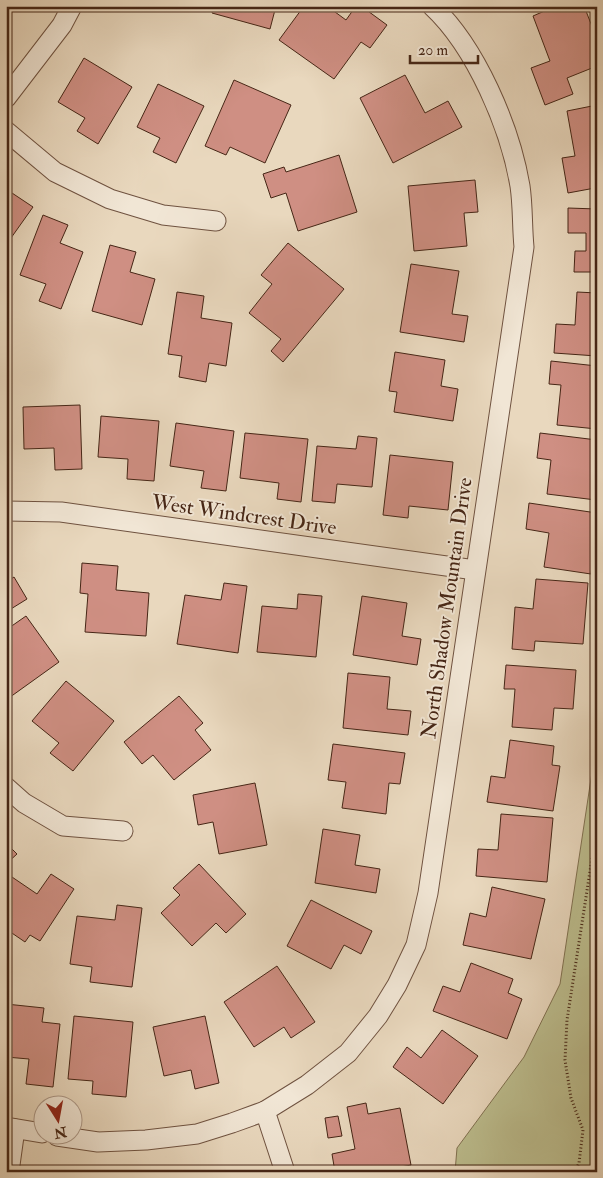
<svg xmlns="http://www.w3.org/2000/svg" width="603" height="1178" viewBox="0 0 603 1178" font-family="'IM FELL Double Pica',serif">
	<style>
		.green { fill: #bcbd8e; stroke: #817252 }
		.building { fill: #cf8f83; stroke: #462616 }
		.lines { fill: none; stroke-linecap: round; stroke-linejoin: round }
		.minor-casing { stroke: #6f5240; stroke-width: 21 }
		.path { stroke: #462616; stroke-width: 3; stroke-dasharray: 1 2.5; stroke-linecap: butt }
		.minor { stroke: #f1e6d5; stroke-width: 19 }
		.labels { text-anchor: middle; dominant-baseline: central; stroke-width: 4; stroke-linejoin: round; paint-order: stroke }
		.street-label { font-size: 21px; fill: #462616; stroke: #f1e6d5 }
	</style>
	<rect width="100%" height="100%" fill="#e9d8be"/>
	<filter id="stains"><feTurbulence type="fractalNoise" baseFrequency=".004" numOctaves="4"/><feColorMatrix values="0 0 0 0 .2 0 0 0 0 .09 0 0 0 0 .02 0 0 0 .5 -.17"/></filter>
	<radialGradient id="worn" r=".72"><stop offset=".6" stop-color="#630" stop-opacity="0"/><stop offset="1" stop-color="#630" stop-opacity=".3"/></radialGradient>
	<polygon class="green" points="597,739 597,1172 455,1172 457,1148 524,1057 560,984"/>
	<g class="building">
		<polygon points="214,6 276,6 270,29 212,13"/>
		<polygon points="304,6 333,6 331,9 346,20 356,6 361,6 387,25 370,48 361,42 334,79 279,40"/>
		<polygon points="556,6 584,6 597,39 597,66 567,78 573,94 545,105 531,68 550,61 533,16"/>
		<polygon points="84,58 132,87 98,144 77,131 85,118 58,102"/>
		<polygon points="405,75 425,113 448,101 462,127 393,163 360,98"/>
		<polygon points="234,80 291,105 265,163 230,147 226,155 205,146"/>
		<polygon points="158,84 204,106 176,163 153,152 160,138 137,127"/>
		<polygon points="597,105 597,174 592,175 595,188 568,193 562,158 575,156 567,111"/>
		<polygon points="339,155 357,212 298,231 286,193 271,198 263,174 284,167 286,172"/>
		<polygon points="475,180 478,212 464,213 467,246 414,251 408,186"/>
		<polygon points="12,193 33,207 6,245 6,202"/>
		<polygon points="568,208 597,209 597,272 574,272 575,251 586,251 586,233 568,233"/>
		<polygon points="43,215 68,225 60,243 83,252 61,309 39,301 46,284 20,275"/>
		<polygon points="288,243 344,289 283,362 271,351 281,339 249,313 272,284 261,275"/>
		<polygon points="110,245 136,252 130,272 155,279 142,325 92,311"/>
		<polygon points="411,264 459,271 452,314 468,316 464,342 400,332"/>
		<polygon points="177,292 204,296 201,318 232,323 226,366 209,363 206,382 179,377 182,356 168,354"/>
		<polygon points="577,292 597,293 597,356 554,353 556,324 575,325"/>
		<polygon points="395,352 445,360 441,386 458,389 453,421 394,412 397,392 389,391"/>
		<polygon points="551,361 597,366 597,429 557,425 561,385 549,384"/>
		<polygon points="80,405 82,469 55,470 54,448 24,449 23,407"/>
		<polygon points="101,416 159,421 154,481 127,479 128,459 98,457"/>
		<polygon points="176,423 234,431 226,491 201,488 204,471 170,466"/>
		<polygon points="245,433 308,439 301,502 277,499 279,483 240,478"/>
		<polygon points="540,433 597,440 596,500 547,494 551,460 537,458"/>
		<polygon points="358,436 377,438 372,487 337,484 335,503 312,501 317,446 356,449"/>
		<polygon points="390,455 453,462 448,510 409,506 408,518 383,515"/>
		<polygon points="529,503 597,513 597,547 594,547 591,574 544,567 549,533 526,529"/>
		<polygon points="82,563 118,566 116,590 149,593 146,636 85,632 88,594 80,593"/>
		<polygon points="14,577 27,599 6,612 6,582"/>
		<polygon points="536,579 588,583 583,644 535,641 534,651 512,649 515,607 533,609"/>
		<polygon points="224,583 247,586 238,653 177,644 185,595 221,600"/>
		<polygon points="298,594 322,596 316,657 257,652 262,606 297,609"/>
		<polygon points="362,596 407,603 402,636 421,639 417,665 353,655"/>
		<polygon points="26,616 59,662 6,700 6,630"/>
		<polygon points="506,665 576,670 573,709 554,708 552,730 512,727 515,689 504,689"/>
		<polygon points="348,673 390,677 387,709 411,711 408,735 343,728"/>
		<polygon points="66,681 114,721 73,771 50,753 59,743 32,721"/>
		<polygon points="179,696 203,723 195,730 211,750 174,780 153,755 142,764 124,742"/>
		<polygon points="510,740 554,746 552,765 560,766 553,811 487,802 491,776 505,778"/>
		<polygon points="333,744 405,753 400,784 389,783 386,814 342,808 346,782 328,780"/>
		<polygon points="255,783 267,845 219,854 213,822 198,825 193,795"/>
		<polygon points="501,814 553,818 547,882 476,876 478,849 498,850"/>
		<polygon points="323,829 360,835 355,865 380,869 376,893 315,883"/>
		<polygon points="6,843 17,854 6,864"/>
		<polygon points="199,864 246,914 226,933 216,923 192,946 161,913 180,895 173,888"/>
		<polygon points="51,874 74,889 40,941 30,935 25,942 6,929 6,886 12,877 37,894"/>
		<polygon points="492,887 545,899 531,959 463,945 470,913 486,917"/>
		<polygon points="311,900 372,931 361,954 344,945 331,969 287,946"/>
		<polygon points="117,905 142,908 132,987 90,982 92,967 70,964 77,916 115,920"/>
		<polygon points="471,963 513,979 508,993 522,999 507,1039 433,1011 443,986 460,992"/>
		<polygon points="277,966 315,1022 291,1038 284,1027 254,1047 224,1002"/>
		<polygon points="6,1004 44,1008 42,1022 60,1024 53,1087 26,1084 29,1059 6,1057"/>
		<polygon points="74,1016 133,1022 126,1097 92,1094 93,1081 68,1079"/>
		<polygon points="205,1016 219,1083 195,1089 191,1070 164,1076 153,1027"/>
		<polygon points="442,1030 478,1056 443,1104 393,1067 407,1047 421,1058"/>
		<polygon points="366,1103 368,1114 400,1108 411,1165 375,1172 335,1172 332,1154 355,1149 347,1107"/>
		<polygon points="338,1116 342,1136 328,1138 325,1118"/>
	</g>
	<g class="lines">
		<g class="minor-casing">
			<g id="minor">
				<polyline points="6,98 62,25 72,6"/>
				<polyline points="6,131 55,172 110,199 163,215 216,221"/>
				<polyline points="6,511 61,512 475,570"/>
				<polyline points="6,787 24,803 63,826 123,831"/>
				<polyline points="6,1127 42,1133"/>
				<polyline points="57,1136 98,1142 146,1140 197,1134 232,1123 265,1111"/>
				<polyline points="9,1172 15,1129"/>
				<path d="M285 1172 265 1111 307 1085 348 1053 378 1016 397 985 416 945 428 893 524 247C522 227 523 206 520 186 510 127 476 47 432 6"/>
			</g>
		</g>
		<polyline class="path" points="575,1172 579,1163 583,1130 571,1098 565,1060 567,1020 597,826"/>
		<use href="#minor" class="minor"/>
	</g>
	<g class="labels">
		<g class="street-label">
			<text transform="translate(244 515) rotate(8)">West Windcrest Drive</text>
			<text transform="translate(447 608) rotate(-82)">North Shadow Mountain Drive</text>
		</g>
	</g>
	<rect width="603" height="1178" fill="none" stroke="#e9d8be" stroke-width="25"/>
	<rect x="8" y="8" width="588" height="1163" fill="none" stroke="#462616" stroke-width="2.5"/>
	<rect x="12" y="12" width="578" height="1153" fill="none" stroke="#462616"/>
	<g transform="translate(58 1120) rotate(169)"><circle r="24" fill="#f1e6d5" stroke="#ad9989"/>
	<path d="M0-4L9 19L0 12L-9 19Z" fill="#8f2418"/>
	<text y="-8" font-size="14" font-weight="bold" text-anchor="middle" fill="#462616">N</text>
	</g>
	<path d="M410 55v8h68v-8" fill="none" stroke="#462616" stroke-width="2.5"/>
	<text x="418" y="55" font-size="15" fill="#462616" stroke="#f1e6d5" stroke-width="4" paint-order="stroke">20 m</text>
	<rect width="100%" height="100%" filter="url(#stains)"/>
	<rect width="100%" height="100%" fill="url(#worn)"/>
</svg>
